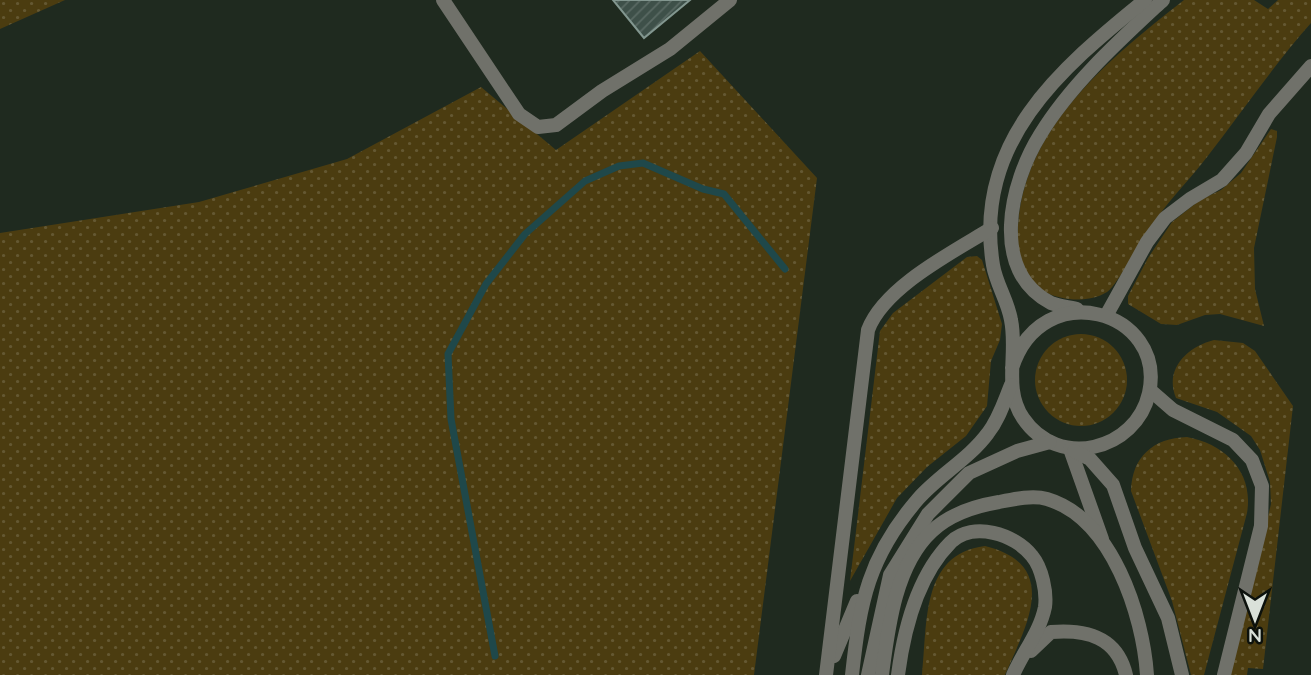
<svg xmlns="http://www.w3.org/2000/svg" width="1311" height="675" viewBox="0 0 1311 675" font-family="Quicksand,sans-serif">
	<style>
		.grass { fill: url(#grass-dots) }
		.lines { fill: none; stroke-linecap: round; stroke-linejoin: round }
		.stream { stroke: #1f484a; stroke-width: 7 }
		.building { fill: url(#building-hatch); stroke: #82968f; stroke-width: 2 }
		.lane { stroke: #70716a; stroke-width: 14 }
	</style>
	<defs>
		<pattern id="grass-dots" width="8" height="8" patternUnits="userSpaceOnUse" patternTransform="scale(1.75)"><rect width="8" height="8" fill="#4b3c10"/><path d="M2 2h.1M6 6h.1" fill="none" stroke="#645832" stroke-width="1.8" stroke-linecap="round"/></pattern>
		<pattern id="building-hatch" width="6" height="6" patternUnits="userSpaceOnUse" patternTransform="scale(1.75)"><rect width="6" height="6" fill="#3e5049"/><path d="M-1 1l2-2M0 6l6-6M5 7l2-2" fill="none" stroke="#596963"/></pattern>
	</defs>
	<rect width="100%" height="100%" fill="#1f2a1f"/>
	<g class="grass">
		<polygon points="0,0 65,0 0,29"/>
		<path d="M1184 0H1254L1268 9 1278 0H1311V23C1273 66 1242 112 1207 157 1191 178 1172 197 1157 218 1146 232 1117 286 1107 292 1089 303 1063 301 1045 292 1026 283 1018 259 1018 239 1016 133 1109 59 1184 0Z"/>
		<polygon points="700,51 817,178 754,675 0,675 0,233 199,202 347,159 481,87 556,150"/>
		<polygon points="1271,129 1277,131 1277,137 1254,248 1255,289 1264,326 1220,314 1205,315 1177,325 1161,324 1128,304 1128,296 1148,258 1172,222 1200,200 1221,190 1241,173"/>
		<polygon points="977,256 982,260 1002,324 1000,340 991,361 987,406 966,436 927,467 897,498 850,581 880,331 893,313 967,257"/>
		<circle cx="1081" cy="380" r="46"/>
		<path d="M1214 340 1243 343 1255 351 1293 406 1263 669 1248 668 1247 675H1229L1271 504 1270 482 1260 450 1251 436 1217 412 1176 398C1164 369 1187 347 1214 340Z"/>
		<path d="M1187 437C1225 444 1254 472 1247 513L1204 675H1191L1172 601 1131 491C1132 457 1153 438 1187 437Z"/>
		<path d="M985 546C1062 565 1026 626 1005 675H922C928 624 920 554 985 546Z"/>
	</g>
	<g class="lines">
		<polyline class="stream" points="495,656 451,419 448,354 486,284 525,234 585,181 619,166 643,163 703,189 724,194 785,269"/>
	</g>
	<polygon class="building" points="613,0 690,0 644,38"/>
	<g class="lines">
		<g class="lane">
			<polyline points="443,0 519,114 538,127 556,125 602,91 670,49 730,0"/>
			<path d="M1077 309C1069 307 1058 306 1051 303 989 271 1010 183 1040 135 1071 84 1120 40 1163 0"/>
			<polyline points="1106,316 1147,242 1165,218 1190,199 1222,180 1246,153 1269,114 1311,66"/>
			<path d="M1012 368C1042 274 1167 311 1149 393 1136 451 1058 470 1023 418 1003 389 1018 353 1011 320 1008 301 996 284 993 265 973 142 1060 69 1145 0"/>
			<polyline points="1150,390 1173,410 1233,440 1252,460 1262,486 1261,526 1224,675"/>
			<polyline points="1070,449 1102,539"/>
			<polyline points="1074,451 1090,459 1113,485 1135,548 1168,618 1182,675"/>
			<path d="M1031 651 1051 632C1087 629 1117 637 1126 675"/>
			<polyline points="834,656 857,601"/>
			<path d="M826 675 868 330C884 287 953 252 992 228"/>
			<path d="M852 675C860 602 868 557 918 499 939 475 969 459 988 433 999 419 1004 402 1011 385"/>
			<polyline points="868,675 890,575 928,514 969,473 1017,451 1050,442"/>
			<path d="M882 675C888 629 895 565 932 531 950 514 975 506 999 502 1014 499 1033 495 1047 499 1112 518 1143 615 1147 675"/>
			<path d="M898 675C904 629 917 576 951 542 973 521 1015 534 1032 556 1042 568 1047 592 1045 607 1040 632 1023 652 1013 675"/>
		</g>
	</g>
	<g transform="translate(1255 619) rotate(180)" stroke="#0c110c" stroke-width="5" paint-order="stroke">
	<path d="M0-5L12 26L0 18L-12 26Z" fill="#dae1d9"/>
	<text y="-10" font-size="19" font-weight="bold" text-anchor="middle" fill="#dae1d9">N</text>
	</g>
</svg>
